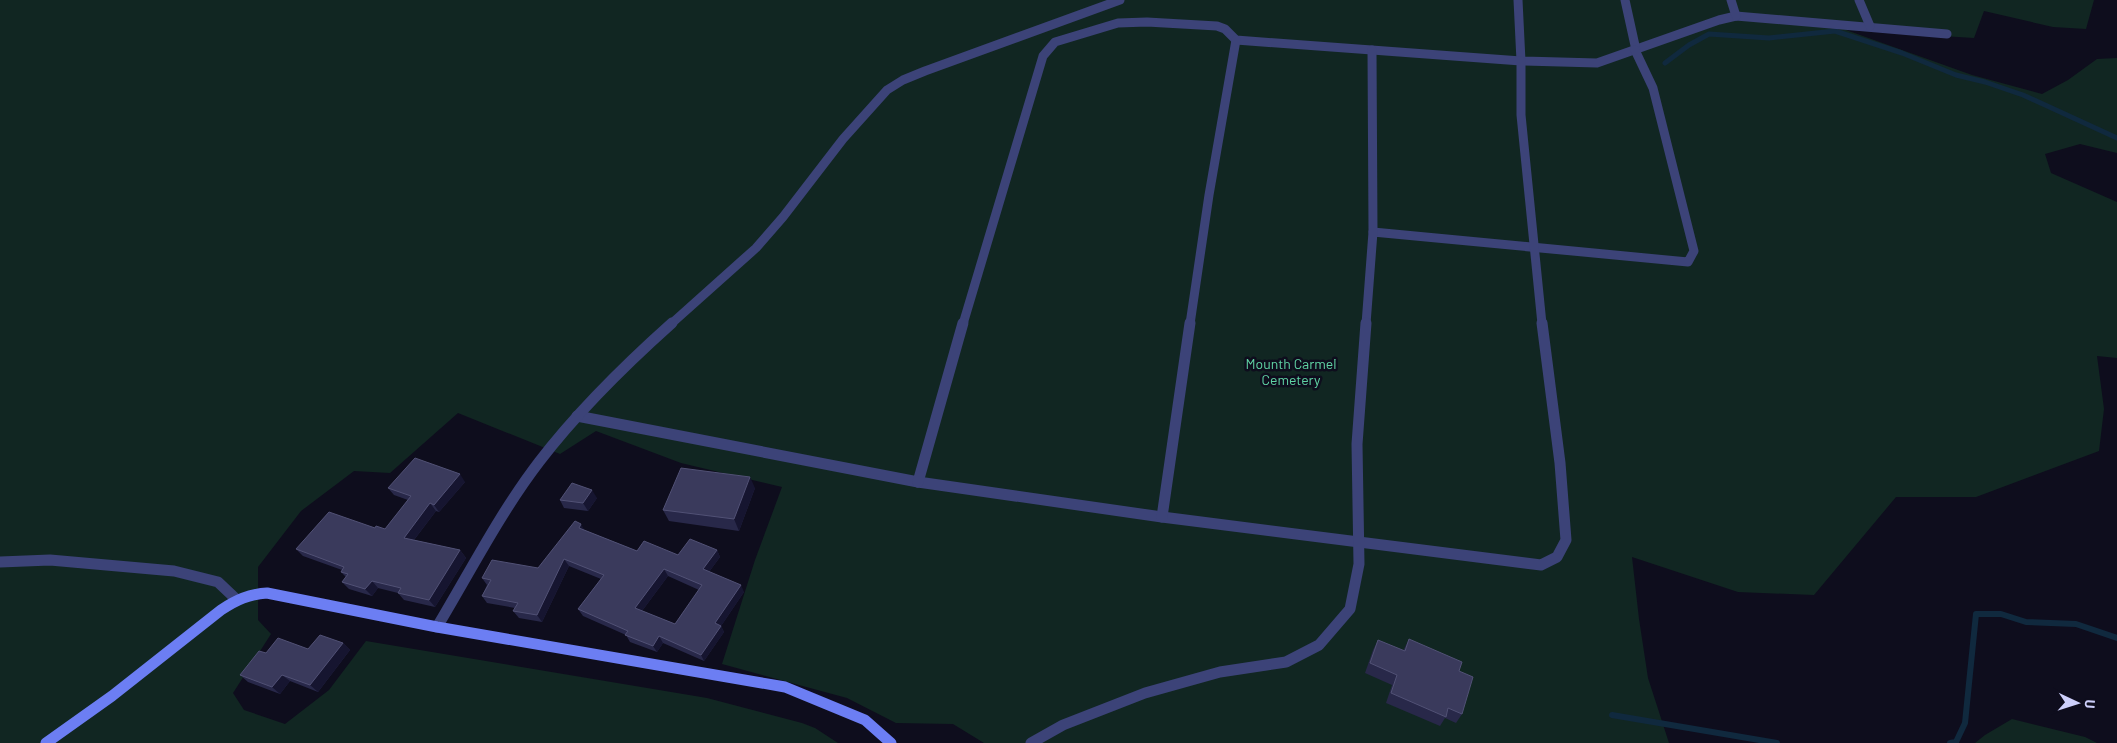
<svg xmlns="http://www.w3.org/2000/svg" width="2117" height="743" viewBox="0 0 2117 743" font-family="Barlow,sans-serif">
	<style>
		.green { fill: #112622 }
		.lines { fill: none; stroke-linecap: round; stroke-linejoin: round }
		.stream-far1 { stroke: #10293e; stroke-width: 5 }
		.stream { stroke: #10293e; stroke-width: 6 }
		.service-far1 { stroke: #3c4378; stroke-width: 9 }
		.service { stroke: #3c4378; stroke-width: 11 }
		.minor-far1 { stroke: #3c4378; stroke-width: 9 }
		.minor { stroke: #3c4378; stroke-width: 11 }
		.secondary { stroke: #6c7ef3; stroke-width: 11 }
		.wall { fill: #282849; fill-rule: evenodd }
		.shaded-wall { fill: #161530 }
		.building { fill: #3a3a5c; stroke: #515175; fill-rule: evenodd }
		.labels { text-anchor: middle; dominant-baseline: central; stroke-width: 5; stroke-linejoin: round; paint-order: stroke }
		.park-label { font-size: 14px; fill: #60d4a5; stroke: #0e0d1d }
	</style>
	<rect width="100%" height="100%" fill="#0e0d1d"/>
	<g class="green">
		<polygon points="0,0 2094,0 2086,29 2053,27 1984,11 1974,38 1846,30 1972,75 2042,94 2068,80 2097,59 2117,58 2117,153 2080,144 2045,154 2051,173 2117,202 2117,358 2097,356 2104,409 2099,451 1976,497 1896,497 1814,595 1738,592 1632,557 1639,619 1648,678 1669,743 984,743 953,724 896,723 847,698 722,664 755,560 782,487 681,463 596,431 560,454 458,413 390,473 354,471 301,511 258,567 258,620 271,634 233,693 244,710 285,724 329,690 366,641 707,698 802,723 815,728 838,743 0,743"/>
		<polygon points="2012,719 2085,737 2097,743 1975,743 1985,735"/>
	</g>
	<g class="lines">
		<polyline class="stream-far1" points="1665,63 1689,45 1709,34 1769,38 1835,31 1902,53 1956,75 1985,82 2023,95 2117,138"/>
		<g class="stream">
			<polyline points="1612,715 1777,743"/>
			<polyline points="1950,743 1956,742 1965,723 1976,614 2001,614 2026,622 2076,624 2117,638"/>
		</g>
		<g class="service-far1">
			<polyline points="1518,0 1521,61 1597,63 1719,20 1736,16 1947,34"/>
			<polyline points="1625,0 1636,50"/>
			<polyline points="1731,0 1736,16"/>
			<polyline points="1859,0 1870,26"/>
			<polyline points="1373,232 1688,262 1694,251 1653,88 1635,50"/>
			<polyline points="963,324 1043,56 1055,42 1118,23 1147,22 1217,26 1225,29 1236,40 1521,61 1521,115 1542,324"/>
			<polyline points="1190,324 1209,195 1236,40"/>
			<polyline points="1366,324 1373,232 1372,50"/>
		</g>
		<g class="service">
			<polyline points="577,416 918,482"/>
			<polyline points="918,482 1162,517 1541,565 1557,557 1566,540 1560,463 1542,323"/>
			<polyline points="918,482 963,323"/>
			<polyline points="1162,517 1190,323"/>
			<polyline points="1031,743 1063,725 1145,693 1220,672 1286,662 1319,645 1350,609 1359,564 1357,444 1366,323"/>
		</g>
		<polyline class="minor-far1" points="671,324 756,248 783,217 843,139 887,90 903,80 925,71 1120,0"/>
		<g class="minor">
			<polyline points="0,562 50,560 174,571 218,582 237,600"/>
			<path d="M437 627C470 572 500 513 539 462 578 411 625 365 672 323"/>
		</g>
		<path class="secondary" d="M46 743 112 696 221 610C236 600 249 594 267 593L437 627 785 687 865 720 891 743"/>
	</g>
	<g class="wall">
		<polygon points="465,482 439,512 436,511 414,540 460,550 466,558 435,607 404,600 398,593 378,588 372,596 349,589 342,582 346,577 341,572 342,570 303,556 296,549 375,528 385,529 408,500 394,495 388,488"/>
		<polygon points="755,488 739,531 669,521 663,510"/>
		<polygon points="597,498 588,511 564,508 560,500"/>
		<path d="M584 530 637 551 678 555 717 550 720 557 709 572 744 592 721 626 724 632 704 661 663 643 657 652 630 642 626 635 583 616 578 609 601 579 569 566 542 622 519 618 513 611 515 608 487 603 482 596 487 585 482 578 538 568ZM668 576 699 590 675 624 642 611Z"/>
		<polygon points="1409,639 1459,671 1462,714 1456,723 1445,718 1440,726 1386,703 1392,685 1365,673 1373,650 1378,640 1403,651"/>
		<polygon points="343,643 350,650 318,692 290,681 280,694 248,682 240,675 266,653 308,649"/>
	</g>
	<g class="shaded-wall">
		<polygon points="460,474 465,482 439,512 434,505"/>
		<polygon points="750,477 755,488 739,531 734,519"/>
		<polygon points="592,490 597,498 588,511 583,503"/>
		<polygon points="430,503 436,511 410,545 404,538"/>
		<polygon points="581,524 585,531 579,528"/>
		<polygon points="460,550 466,558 435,607 429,600"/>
		<polygon points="717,550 720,557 706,576 703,569"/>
		<polygon points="564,559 569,566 542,622 537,615"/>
		<polygon points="664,569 668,576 639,615 635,608"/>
		<polygon points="372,581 378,588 372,596 365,589"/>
		<polygon points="741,585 744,592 721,626 724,632 704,661 701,655 715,623"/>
		<polygon points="659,636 663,643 657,652 653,646"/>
		<polygon points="343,643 350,650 318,692 310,685"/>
		<polygon points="282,675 290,681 280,694 272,687"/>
	</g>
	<g class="building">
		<polygon points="415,458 460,474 434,505 430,503 404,538 460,550 429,600 398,593 401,588 372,581 365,589 342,582 348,574 341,572 344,567 296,549 329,512 375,528 376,526 385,529 411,496 388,488"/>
		<polygon points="681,468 750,477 734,519 663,510"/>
		<polygon points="572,483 592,490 583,503 560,500"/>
		<path d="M575 521 581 524 579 528 637 551 644 541 678 555 690 539 717 550 703 569 741 585 715 623 721 626 701 655 659 636 653 646 625 635 628 631 578 609 604 575 564 559 537 615 513 611 518 603 482 596 491 580 482 578 492 560 538 568ZM664 569 702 585 675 624 635 608Z"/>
		<polygon points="320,635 343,643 310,685 282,675 272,687 240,675 259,651 266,653 278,638 308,649"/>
		<polygon points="1409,639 1462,662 1459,671 1473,677 1462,714 1448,708 1446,717 1391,693 1397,675 1370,663 1378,640 1405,651"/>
	</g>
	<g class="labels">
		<g class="park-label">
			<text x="1291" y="363">Mounth Carmel<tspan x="1291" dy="16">Cemetery</tspan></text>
		</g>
	</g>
	<g transform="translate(2077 703) rotate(94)" stroke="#0e0d1d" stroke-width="4" paint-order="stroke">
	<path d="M0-4L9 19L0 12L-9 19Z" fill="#cdcffb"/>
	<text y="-8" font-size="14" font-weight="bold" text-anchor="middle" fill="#cdcffb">U</text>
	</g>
</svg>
